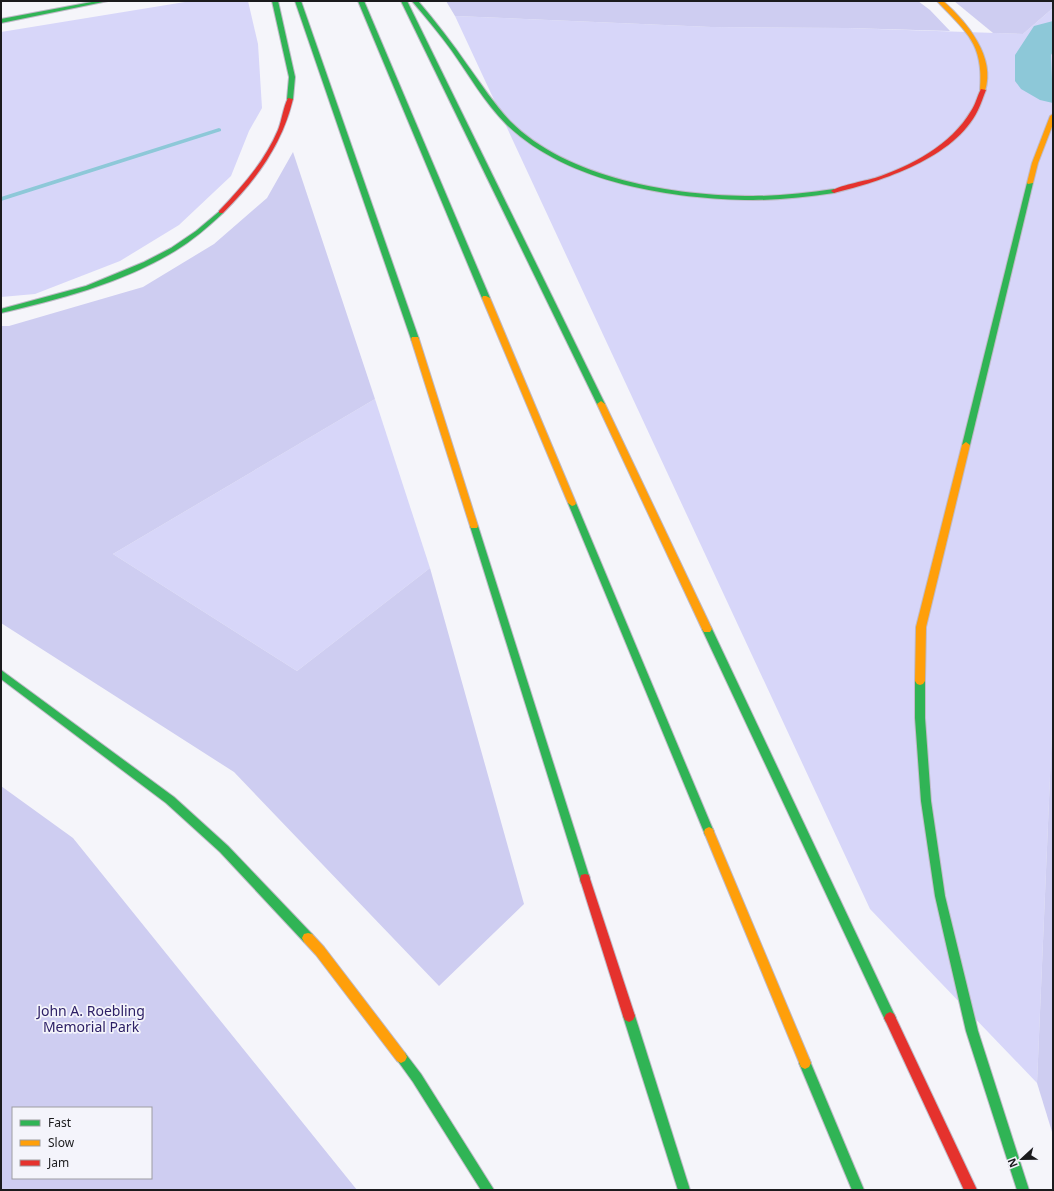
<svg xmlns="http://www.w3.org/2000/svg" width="1054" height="1191" viewBox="0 0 1054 1191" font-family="'Noto Sans',sans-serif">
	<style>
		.green { fill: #d7d6f9 }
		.forest { fill: #cecdf1; fill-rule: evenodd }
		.pier { fill: #f5f5fa }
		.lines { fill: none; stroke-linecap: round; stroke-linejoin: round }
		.stream { fill: #8dc8d8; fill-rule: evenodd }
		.river { fill: #8dc8d8; fill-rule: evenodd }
		.fast-casing { stroke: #bfbac7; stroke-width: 2 }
		.slow-casing { stroke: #bfbac7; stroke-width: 2 }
		.jam-casing { stroke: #bfbac7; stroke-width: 2 }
		.fast { fill: #30b455; fill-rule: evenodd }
		.slow { fill: #ff9f0a; fill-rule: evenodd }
		.jam { fill: #e5322d; fill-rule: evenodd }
		.labels { text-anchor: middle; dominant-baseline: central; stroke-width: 3.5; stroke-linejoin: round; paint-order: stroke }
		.near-park-label { font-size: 14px; fill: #2d2066; stroke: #f4f4fb }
	</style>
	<rect width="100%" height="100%" fill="#f5f5fa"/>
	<g class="green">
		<polygon points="191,1 248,1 258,44 262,108 249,131 231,176 179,225 120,261 35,294 1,297 1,32"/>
		<polygon points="1053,8 1053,706 1037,1083 870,909 455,16 711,27 847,28 1023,34"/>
		<polygon points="375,399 430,568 297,671 113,554"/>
	</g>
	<g class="forest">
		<polygon points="446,1 918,1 930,10 950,31 847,28 711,27 455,16"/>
		<polygon points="954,1 1053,1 1053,8 1023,34 993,33"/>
		<polygon points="293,152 375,399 113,554 297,671 430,568 524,904 439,986 234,772 1,623 1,326 9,326 143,287 214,244 267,198"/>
		<polygon points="1053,706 1053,1135 1037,1083"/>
		<path d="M1 786 73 838 357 1190H1ZM13 1108H151V1178H13Z"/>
	</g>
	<polygon class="pier" points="1053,1168 1053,1190 1021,1190 1022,1188"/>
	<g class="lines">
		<polygon class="stream" points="219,128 221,129 221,131 1,201 1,197"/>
		<polygon class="river" points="1053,21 1053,52 1051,55 1053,103 1040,100 1021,89 1015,81 1015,55 1034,26"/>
		<g class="fast-casing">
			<g id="fast">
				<polygon points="97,1 108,1 1,23 1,19"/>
				<polygon points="272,1 278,1 295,77 293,99 290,101 287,99 289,77"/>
				<polygon points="295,1 301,1 419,339 418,341 412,341 411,339"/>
				<polygon points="358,1 364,1 490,298 489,300 486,300 482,298"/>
				<polygon points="401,1 407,1 605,404 604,406 601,407 597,404"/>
				<path d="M412 1H418C436 22 452 43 468 66 481 84 494 104 510 121 568 179 674 196 753 196 780 196 807 193 834 189L837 191 834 193C807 197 780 200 753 200 671 199 567 183 506 124 485 103 469 75 452 51 440 34 426 18 412 1Z"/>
				<polygon points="1030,181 1033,183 970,445 966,448 962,445 1027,183"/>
				<path d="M221 210 223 211V213C208 227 193 240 175 251 122 283 61 299 1 313V309L86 286 144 262 171 248 196 231Z"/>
				<polygon points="572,500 576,503 714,832 713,835 709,837 705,835 704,832 568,503"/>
				<polygon points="474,523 478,526 590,879 589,883 585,884 581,883 580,879 470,526"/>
				<polygon points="707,625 710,626 712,629 894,1014 896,1018 894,1022 890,1024 886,1022 702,629 704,626"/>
				<polygon points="1,670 174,797 228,846 312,934 314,938 312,942 308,943 304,942 220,852 166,803 1,679"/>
				<polygon points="920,677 923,678 925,681 925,718 931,801 945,896 978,1031 1029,1190 1017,1190 966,1031 935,896 921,801 915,718 915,681 917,678"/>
				<polygon points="629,1010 633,1012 635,1016 690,1190 678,1190 623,1016 625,1012"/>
				<polygon points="401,1051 405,1053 421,1074 494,1190 481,1190 413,1082 395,1057 397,1053"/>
				<polygon points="805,1057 809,1059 864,1190 852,1190 799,1063 801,1059"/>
			</g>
		</g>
		<g class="slow-casing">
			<g id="slow">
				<path d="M937 1H943C967 22 996 57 985 91L980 90C984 43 966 32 937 1Z"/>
				<polygon points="1053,114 1053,124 1038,163 1033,183 1028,184 1027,183 1032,163 1050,116"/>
				<polygon points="483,296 486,296 490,298 576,503 575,505 572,506 568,503 482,298"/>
				<polygon points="412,337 418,337 419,339 478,526 477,528 471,528 470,526 411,339"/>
				<polygon points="601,401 605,404 712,629 710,632 704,632 702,629 597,404"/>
				<polygon points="966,442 970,445 926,627 925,681 923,684 920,685 917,684 915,681 916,627 962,445"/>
				<polygon points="709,827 713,829 714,832 811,1063 809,1067 805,1069 801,1067 704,832 705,829"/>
				<polygon points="308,933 312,934 324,947 405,1053 407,1057 405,1061 401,1063 397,1061 316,955 304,942 302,938 304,934"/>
			</g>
		</g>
		<g class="jam-casing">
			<g id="jam">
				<path d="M981 89 986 90C983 97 981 104 978 110 955 158 882 181 834 193L831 191C838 186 864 181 875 178 911 166 951 145 971 111 976 104 977 96 981 89Z"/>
				<path d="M288 98 293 99C282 145 256 180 223 213H219V211C242 187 265 161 278 130 282 120 283 108 288 98Z"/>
				<polygon points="585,874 589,875 590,879 635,1016 633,1020 629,1022 625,1020 623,1016 580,879 581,875"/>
				<polygon points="890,1012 894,1014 977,1190 964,1190 886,1022 884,1018 886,1014"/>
			</g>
		</g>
		<use href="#fast" class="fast"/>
		<use href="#slow" class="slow"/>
		<use href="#jam" class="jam"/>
	</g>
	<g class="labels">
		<g class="near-park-label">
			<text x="91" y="1010">John A. Roebling<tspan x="91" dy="16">Memorial Park</tspan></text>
		</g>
	</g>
	<rect width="1054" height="1191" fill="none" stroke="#1b1b1d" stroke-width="4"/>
	<rect x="12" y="1107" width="140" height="72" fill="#f4f4fb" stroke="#9d9da2"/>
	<rect x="20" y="1120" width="20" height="6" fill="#30b455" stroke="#9d9da2"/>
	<text x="48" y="1127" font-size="12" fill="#1b1b1d">Fast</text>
	<rect x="20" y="1140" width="20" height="6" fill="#ff9f0a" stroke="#9d9da2"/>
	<text x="48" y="1147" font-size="12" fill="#1b1b1d">Slow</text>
	<rect x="20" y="1160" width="20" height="6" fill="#e5322d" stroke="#9d9da2"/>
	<text x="48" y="1167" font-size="12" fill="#1b1b1d">Jam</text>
	<g transform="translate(1022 1159) rotate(248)" stroke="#f4f4fb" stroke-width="3" paint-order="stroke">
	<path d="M0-3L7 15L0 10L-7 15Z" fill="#1b1b1d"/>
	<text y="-6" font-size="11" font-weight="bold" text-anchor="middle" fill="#1b1b1d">N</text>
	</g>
</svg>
